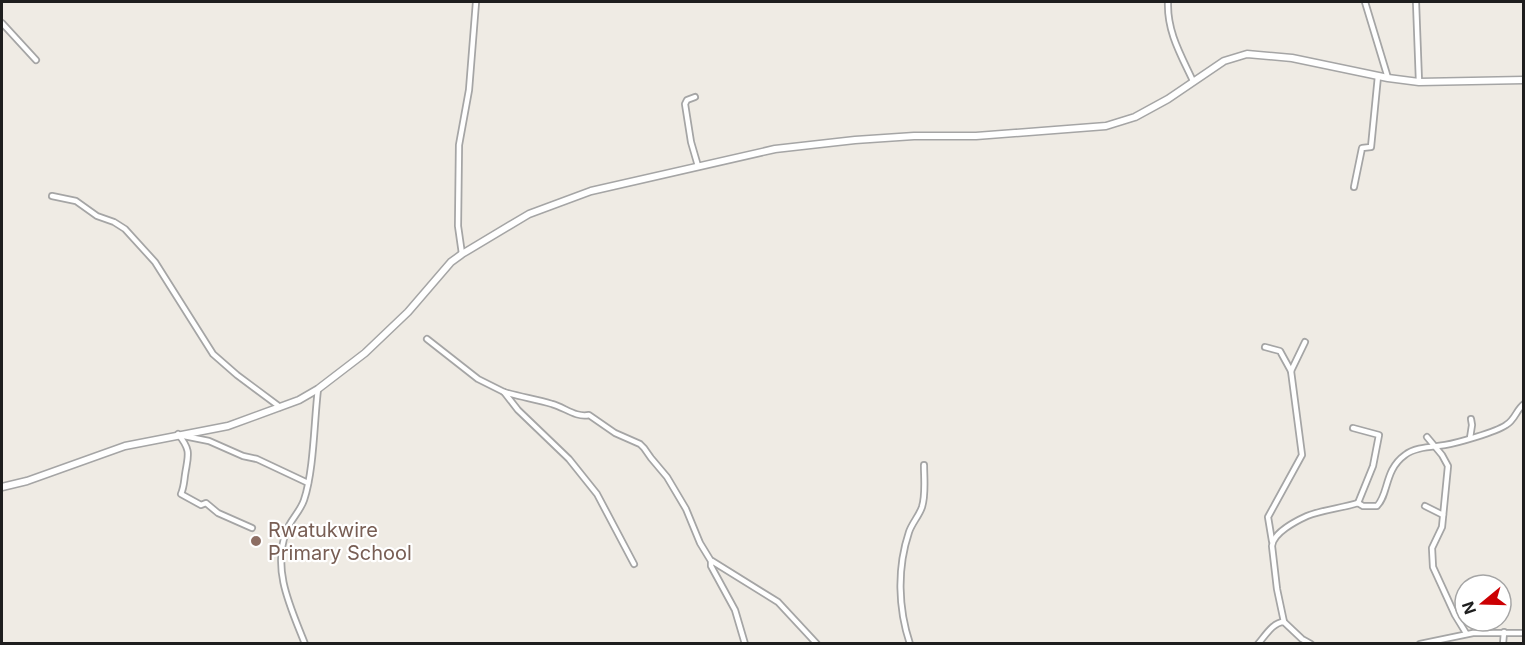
<svg xmlns="http://www.w3.org/2000/svg" width="1525" height="645" viewBox="0 0 1525 645" font-family="Inter,sans-serif">
	<style>
		.lines { fill: none; stroke-linecap: round; stroke-linejoin: round }
		.minor-casing { stroke: #a5a5a5; stroke-width: 8 }
		.tertiary-casing { stroke: #a5a5a5; stroke-width: 9 }
		.minor { stroke: #fff; stroke-width: 4.5 }
		.tertiary { stroke: #fff; stroke-width: 6 }
		.education-dot { fill: #8d6e63; stroke: #fff; stroke-width: 2 }
		.labels { text-anchor: middle; dominant-baseline: central; stroke-width: 4.5; stroke-linejoin: round; paint-order: stroke }
		.education-label { font-size: 20px; fill: #785e54; stroke: #fff; text-anchor: start }
	</style>
	<rect width="100%" height="100%" fill="#efebe4"/>
	<g class="lines">
		<g class="minor-casing">
			<g id="minor">
				<path d="M1168 2C1167 32 1181 55 1193 81"/>
				<polyline points="1365,2 1388,78"/>
				<polyline points="1416,2 1419,82"/>
				<polyline points="2,23 36,60"/>
				<polyline points="695,97 687,100 685,104 691,142 698,166"/>
				<polyline points="1354,187 1362,148 1371,147 1378,76"/>
				<polyline points="52,196 76,201 97,216 114,222 125,229 155,262 213,354 237,375 280,407"/>
				<polyline points="462,254 458,226 459,145 469,90 476,2"/>
				<polyline points="427,339 478,379 504,392 518,410 569,459 597,494 634,564"/>
				<polyline points="1265,347 1280,351 1291,371"/>
				<path d="M504 392C520 397 536 399 552 404 564 407 576 418 589 415L615 433 640 444 644 448 651 458 667 477 686 509 700 543 711 561V566L735 610 745 644"/>
				<polyline points="1353,428 1379,435 1373,466 1358,503"/>
				<path d="M178 434C192 451 188 455 185 475 184 482 184 487 181 494L201 505 206 503 218 513 252 528"/>
				<polyline points="184,436 209,441 243,456 257,459 308,483"/>
				<polyline points="1427,437 1442,455 1448,466 1442,527 1432,548 1433,567 1455,615 1466,633"/>
				<polyline points="1470,438 1472,425 1471,419"/>
				<polyline points="1425,506 1443,515"/>
				<polyline points="1272,541 1268,517 1302,455 1291,371 1305,342"/>
				<polyline points="712,561 778,602 817,644"/>
				<path d="M1284 622 1277 589 1272 546C1273 533 1296 521 1307 516 1322 510 1342 508 1358 503L1363 506H1377C1389 494 1384 470 1405 455 1415 447 1432 447 1445 445 1457 443 1496 432 1506 425 1515 420 1516 410 1524 404"/>
				<path d="M305 644C291 608 272 571 286 532 290 520 300 512 304 500 314 470 314 422 318 389"/>
				<path d="M910 644C898 608 897 568 909 532 912 523 919 516 922 507 926 494 924 478 924 465"/>
				<path d="M1258 644C1265 636 1273 622 1284 622L1302 639 1311 644"/>
				<polyline points="1420,644 1473,633 1524,633"/>
				<polyline points="1503,644 1504,632"/>
			</g>
		</g>
		<g class="tertiary-casing">
			<polyline id="tertiary" points="2,487 27,481 125,446 228,426 299,400 318,389 365,353 408,312 451,262 462,254 529,214 591,191 775,149 855,140 914,136 976,136 1106,126 1135,117 1168,99 1224,61 1247,54 1292,58 1388,78 1419,82 1524,80"/>
		</g>
		<use href="#minor" class="minor"/>
		<use href="#tertiary" class="tertiary"/>
	</g>
	<circle class="education-dot" cx="256" cy="541" r="6"/>
	<g class="labels">
		<g class="education-label">
			<text x="268" y="530">Rwatukwire<tspan x="268" dy="23">Primary School</tspan></text>
		</g>
	</g>
	<rect width="1525" height="645" fill="none" stroke="#1e1e1e" stroke-width="6"/>
	<g transform="translate(1483 603) rotate(251)"><circle r="28" fill="#ffffff" stroke="#a5a5a5" stroke-width="1.5"/>
	<path d="M0-4.5L10 22L0 15L-10 22Z" fill="#cc0003"/>
	<text y="-9" font-size="16" font-weight="bold" text-anchor="middle" fill="#1e1e1e">N</text>
	</g>
</svg>
